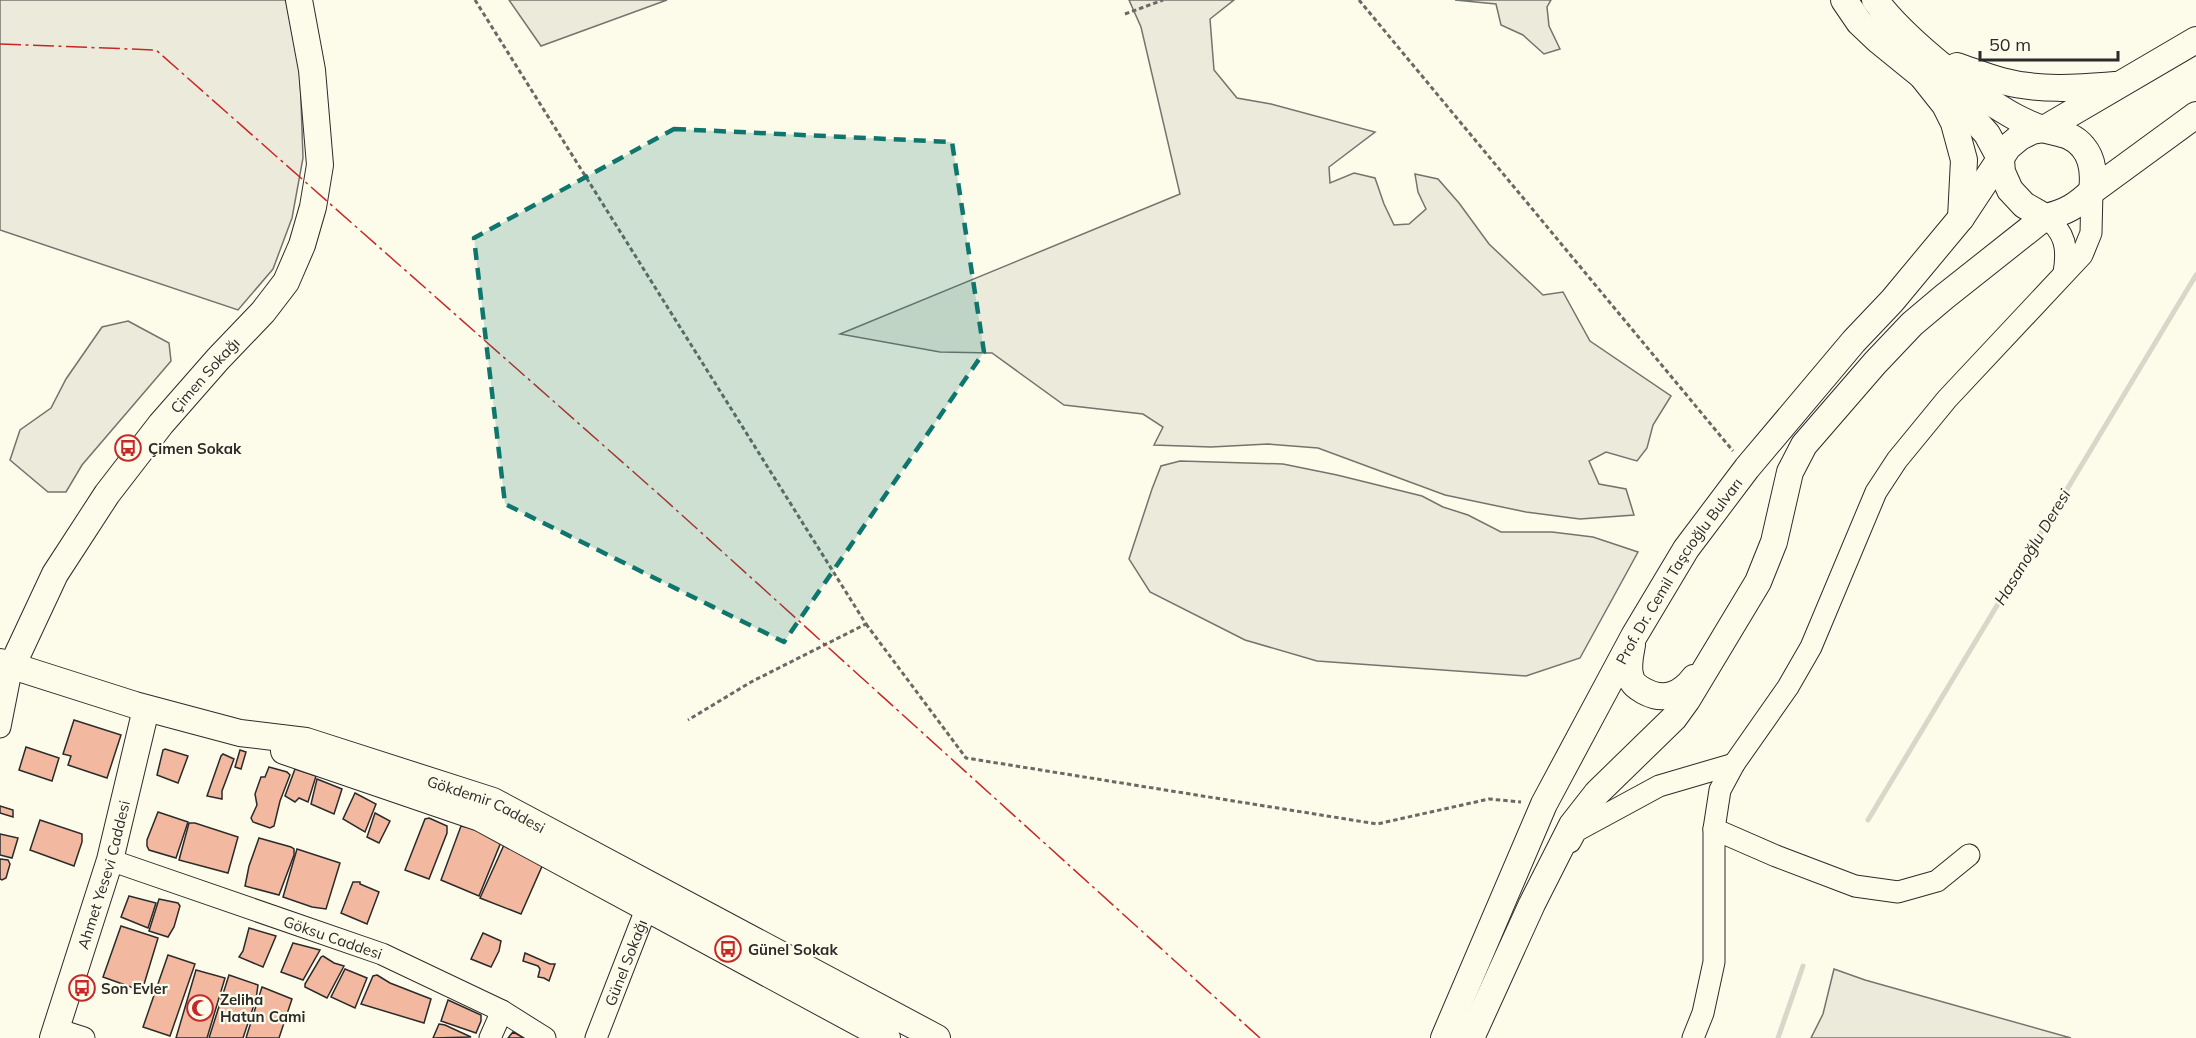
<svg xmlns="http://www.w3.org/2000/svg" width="2196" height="1038" viewBox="0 0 2196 1038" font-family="Mulish,sans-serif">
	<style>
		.green { fill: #ecebdb; stroke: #74746e; stroke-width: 1.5 }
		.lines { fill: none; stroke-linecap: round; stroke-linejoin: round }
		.stream { stroke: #d8d7c9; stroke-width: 5 }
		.building { fill: #f2b8a0; stroke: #2b2b2b; stroke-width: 1.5 }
		.minor-casing { stroke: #2b2b2b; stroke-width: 23 }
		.major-casing { stroke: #2b2b2b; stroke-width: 28 }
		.path { stroke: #6a6964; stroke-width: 3; stroke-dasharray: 4.5 3; stroke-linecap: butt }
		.minor { stroke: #fdfbea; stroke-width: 21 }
		.major { stroke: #fdfbea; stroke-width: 26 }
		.power { stroke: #c62828; stroke-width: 1.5; stroke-dasharray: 21 4.5 3 4.5; stroke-linecap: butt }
		.marked { fill: #0f766e; fill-opacity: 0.2; stroke: #0f766e; stroke-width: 4.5; stroke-dasharray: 12 8; stroke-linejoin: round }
		.labels { text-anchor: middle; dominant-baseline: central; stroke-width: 4.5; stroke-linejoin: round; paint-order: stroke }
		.street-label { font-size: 15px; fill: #2b2b2b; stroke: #fdfbea }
		.poi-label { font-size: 15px; font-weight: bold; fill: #2b2b2b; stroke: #fdfbea; text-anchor: start }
		.water-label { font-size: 16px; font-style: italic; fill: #2b2b2b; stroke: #fdfbea }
	</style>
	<rect width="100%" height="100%" fill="#fdfbea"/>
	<g class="green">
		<polygon points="0,0 286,0 300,73 303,158 292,218 273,269 238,310 0,230"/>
		<polygon points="509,0 667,0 541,46"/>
		<polygon points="1129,0 1234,0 1210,19 1214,70 1237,98 1271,104 1375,132 1329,167 1330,183 1354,173 1375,178 1384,204 1394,225 1409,224 1426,209 1418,192 1415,174 1438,179 1459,203 1489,244 1543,295 1563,292 1590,341 1671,396 1653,425 1647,448 1637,461 1606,452 1589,461 1599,484 1626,489 1634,515 1580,519 1526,512 1445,495 1318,448 1268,444 1211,447 1154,445 1163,427 1143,414 1064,405 992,353 940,352 840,334 1180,194 1141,27"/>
		<polygon points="1455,0 1551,0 1547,7 1549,26 1560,49 1544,54 1523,35 1501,25 1496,4"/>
		<polygon points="128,321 169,343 171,361 82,465 66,492 48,492 10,460 20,430 51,408 66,379 102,327"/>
		<polygon points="1180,461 1283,464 1337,475 1422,496 1443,507 1468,515 1501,532 1552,532 1593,537 1638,552 1580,658 1526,676 1317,661 1245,640 1150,592 1129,559 1152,489 1161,466"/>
		<polygon points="1834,969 1865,980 2071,1038 1811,1038 1823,1014"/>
	</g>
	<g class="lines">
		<g class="stream">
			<polyline points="1868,820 2196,275"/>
			<polyline points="1778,1038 1803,966"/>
		</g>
	</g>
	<g class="building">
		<polygon points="74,720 121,735 107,778 68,765 71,756 63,754"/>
		<polygon points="26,747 59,758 52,781 19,770"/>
		<polygon points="165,749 188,756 178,783 157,775 163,750"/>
		<polygon points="240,750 246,752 241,769 235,767"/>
		<polygon points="223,754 234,759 222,791 222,799 207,796 221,756"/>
		<polygon points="269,767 287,772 290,775 280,801 274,826 270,828 253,822 251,818 257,805 255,794 261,777 265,777"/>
		<polygon points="295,769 316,776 308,802 299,798 295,802 285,796"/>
		<polygon points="317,779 342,789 334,814 311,804"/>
		<polygon points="355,793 376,804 365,832 343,819"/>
		<polygon points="0,806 13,810 13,817 0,813"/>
		<polygon points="158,812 188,822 176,858 149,850 147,846 147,840"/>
		<polygon points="375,813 390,821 379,843 367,837"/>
		<polygon points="429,818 447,826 447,833 429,879 405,870 425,819"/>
		<polygon points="40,820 82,834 82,842 74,866 30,850"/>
		<polygon points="189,823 195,823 238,837 228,873 179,860"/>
		<polygon points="461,826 479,830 501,842 479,896 441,880"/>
		<polygon points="0,834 18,838 12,858 0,855"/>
		<polygon points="259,838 291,847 294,849 294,855 279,895 245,886 249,866"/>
		<polygon points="504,845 543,864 521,914 480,898"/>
		<polygon points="297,849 340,863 326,909 312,907 283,897"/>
		<polygon points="0,859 8,860 10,864 6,878 2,880 0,879"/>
		<polygon points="353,882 360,882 360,884 379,892 367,924 341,913"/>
		<polygon points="129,896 156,903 148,928 121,917"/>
		<polygon points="159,899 178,903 180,906 174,927 168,937 149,931"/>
		<polygon points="121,926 158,938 142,991 103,977"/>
		<polygon points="249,928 276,936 263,967 239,957 243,951"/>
		<polygon points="483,933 501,941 499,951 491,967 471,959"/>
		<polygon points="293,943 320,950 303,980 281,972"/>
		<polygon points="525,953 550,964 555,964 549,981 544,978 538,977 540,969 538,966 523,961"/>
		<polygon points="168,955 195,964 170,1036 143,1027"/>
		<polygon points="323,956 334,963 344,966 327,998 305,987 305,984 321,957"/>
		<polygon points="345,969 367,978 355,1008 331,997"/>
		<polygon points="196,970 225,978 207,1038 176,1038"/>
		<polygon points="229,975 258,985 256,999 243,1038 209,1038"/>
		<polygon points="377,975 390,983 431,999 424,1023 361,1004 373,976"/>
		<polygon points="262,987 292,999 279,1038 246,1038"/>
		<polygon points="448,1000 481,1015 481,1021 476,1033 441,1021"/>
		<polygon points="439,1024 445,1025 471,1037 433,1038"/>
		<polygon points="513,1032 524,1038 508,1038"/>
	</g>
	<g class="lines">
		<g class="minor-casing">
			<g id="minor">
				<path d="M2045 217C2066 232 2068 249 2064 273"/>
				<polyline points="0,727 12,666"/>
				<polyline points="1714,829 1776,856 1855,886 1898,892 1937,881 1969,855"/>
				<polyline points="1570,842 1576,831 1659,786 1734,764"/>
				<path id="s1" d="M110 860 382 954 502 1011 545 1038"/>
				<polyline points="56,1029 84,1038"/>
				<polyline points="490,1038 502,1011"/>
				<path id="s2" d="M596 1038 652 894"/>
				<polyline points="1693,1038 1703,1013 1714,962 1714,829 1720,790 1734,764 1788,687 1811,647 1876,492 1897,460 1947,399 2082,255 2091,233 2092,191"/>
			</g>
		</g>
		<g class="major-casing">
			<g id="major">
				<polyline points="1844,0 1859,22 1879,41 1922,76 1945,105 1954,123 1964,160 1961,218"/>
				<path d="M1875 0C1905 40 1973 94 2017 118 2025 122 2034 126 2043 129 2058 134 2072 133 2083 147 2094 160 2094 176 2092 191"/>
				<path d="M1957 66C1972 71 1986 77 2002 81 2039 91 2077 88 2115 85"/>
				<path d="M1922 76 1964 108 1987 134 2001 160 2002 172 2010 190 2024 205 2045 217C2065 213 2078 205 2092 191L2196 115"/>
				<path d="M1632 645C1630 656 1627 668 1631 678 1633 685 1639 688 1644 691 1664 702 1681 695 1694 678"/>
				<path id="s3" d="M0 662 135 705 240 733 306 741 493 801 937 1038"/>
				<path id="s4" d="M12 666 55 574 107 494 161 424 218 359 263 312 286 282 302 245 313 207 320 165 312 70 299 0"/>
				<polyline points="284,751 480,818 887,1038"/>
				<path id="s5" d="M53 1038 110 860 146 709"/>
				<path id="s6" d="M1444 1038 1544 804 1634 636 1686 549 1747 468 1854 341 1892 301 1961 218 2008 147 2020 137 2032 131 2044 129 2196 40"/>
				<polyline points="1471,1038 1532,904 1572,825 1597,793 1674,718 1687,700 1758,582 1774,542 1790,472 1804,445 1875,363 1912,324 1944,297 2045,217"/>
			</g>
		</g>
		<g class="path">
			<polyline points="475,0 866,624 751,682 688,720"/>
			<polyline points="1359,0 1733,451"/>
			<polyline points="1125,14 1163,0"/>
			<polyline points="866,624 966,758 1377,824 1489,799 1521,802"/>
		</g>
		<use href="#minor" class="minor"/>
		<use href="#major" class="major"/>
		<polyline class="power" points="0,44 156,50 663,498 1260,1038"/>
	</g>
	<path class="marked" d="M674 129 952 142 984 352 784 642 505 504 474 238Z"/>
	<defs>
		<g id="bus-ring" transform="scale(1.35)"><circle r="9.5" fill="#fdfbea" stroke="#c62828" stroke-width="1.5"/><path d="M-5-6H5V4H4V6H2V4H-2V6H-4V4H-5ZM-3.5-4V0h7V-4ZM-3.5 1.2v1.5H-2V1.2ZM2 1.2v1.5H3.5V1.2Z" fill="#c62828"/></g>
		<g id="mosque-ring" transform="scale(1.35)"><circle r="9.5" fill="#fdfbea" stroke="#c62828" stroke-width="1.5"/><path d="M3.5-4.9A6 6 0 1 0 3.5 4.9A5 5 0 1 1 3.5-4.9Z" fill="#c62828"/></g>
	</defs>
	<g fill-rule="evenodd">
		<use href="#bus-ring" x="128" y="448"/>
		<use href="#bus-ring" x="728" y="949"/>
		<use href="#bus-ring" x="82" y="988"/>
		<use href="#mosque-ring" x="200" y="1008"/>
	</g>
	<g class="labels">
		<g class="street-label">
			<text stroke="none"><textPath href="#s4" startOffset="351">Çimen Sokağı</textPath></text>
			<text stroke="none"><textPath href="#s6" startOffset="524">Prof. Dr. Cemil Taşcıoğlu Bulvarı</textPath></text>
			<text stroke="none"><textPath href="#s3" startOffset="508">Gökdemir Caddesi</textPath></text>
			<text stroke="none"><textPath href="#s5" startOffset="171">Ahmet Yesevi Caddesi</textPath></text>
			<text stroke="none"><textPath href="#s1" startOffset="236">Göksu Caddesi</textPath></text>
			<text stroke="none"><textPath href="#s2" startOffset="81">Günel Sokağı</textPath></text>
		</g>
		<g class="poi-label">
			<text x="148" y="448">Çimen Sokak</text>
			<text x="748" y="949">Günel Sokak</text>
			<text x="101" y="988">Son Evler</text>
			<text x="220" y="999">Zeliha<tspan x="220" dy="17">Hatun Cami</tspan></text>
		</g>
		<g class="water-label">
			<text transform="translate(2032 547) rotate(-59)">Hasanoğlu Deresi</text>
		</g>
	</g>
	<path d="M1980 51v9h138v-9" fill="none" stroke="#2b2b2b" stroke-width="3"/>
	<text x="1989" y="51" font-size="18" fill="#2b2b2b" stroke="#fdfbea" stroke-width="4.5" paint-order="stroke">50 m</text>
</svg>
